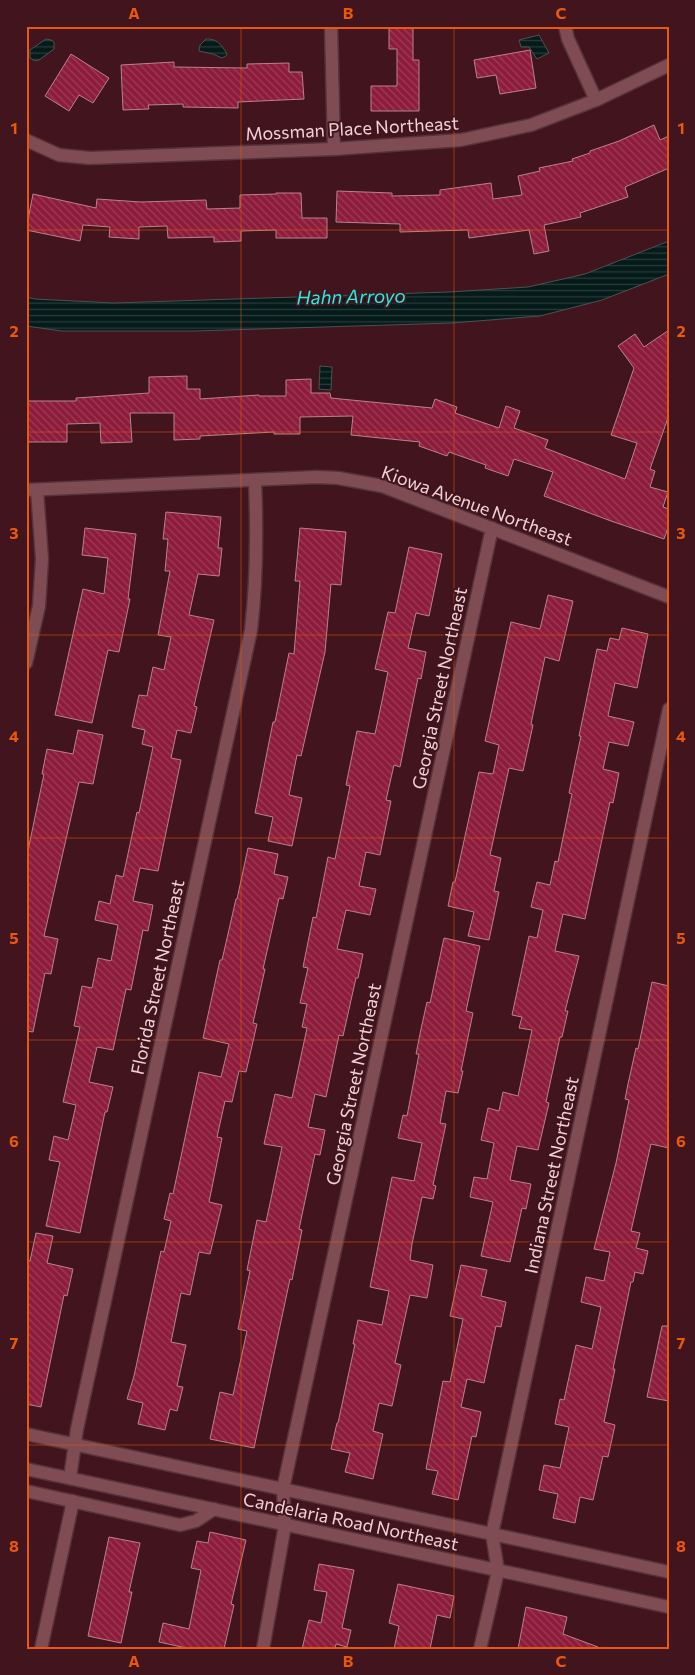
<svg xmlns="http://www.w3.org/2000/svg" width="695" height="1675" viewBox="0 0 695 1675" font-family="Commissioner,sans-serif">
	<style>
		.water { fill: url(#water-rules); stroke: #4b5251 }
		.building { fill: url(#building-back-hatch); stroke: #b98289 }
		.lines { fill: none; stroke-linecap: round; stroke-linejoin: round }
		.minor-casing { stroke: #563239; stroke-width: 15 }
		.secondary-casing { stroke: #563239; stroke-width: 15 }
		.minor { stroke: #7f4c54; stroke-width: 12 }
		.secondary { stroke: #7f4c54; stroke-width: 12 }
		.grid { fill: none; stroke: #e8590c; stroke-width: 1; stroke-opacity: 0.55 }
		.labels { text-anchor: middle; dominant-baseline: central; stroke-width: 4; stroke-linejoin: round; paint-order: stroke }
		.street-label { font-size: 18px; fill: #f0d1d5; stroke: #41141e }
		.water-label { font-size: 19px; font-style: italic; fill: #26ede4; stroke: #41141e }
		.neatline { fill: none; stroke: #e8590c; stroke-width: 2 }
		.grid-label { font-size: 16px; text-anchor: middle; font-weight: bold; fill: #e8590c }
	</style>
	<defs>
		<pattern id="water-rules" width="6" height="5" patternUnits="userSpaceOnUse" patternTransform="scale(1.25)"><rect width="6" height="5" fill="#041b19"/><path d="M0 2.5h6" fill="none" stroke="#293b3a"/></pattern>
		<pattern id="building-back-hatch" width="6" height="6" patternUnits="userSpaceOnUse" patternTransform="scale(1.25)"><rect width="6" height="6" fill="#8d1c3c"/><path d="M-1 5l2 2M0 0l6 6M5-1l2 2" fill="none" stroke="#9d3c57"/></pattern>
	</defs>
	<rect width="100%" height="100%" fill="#41141e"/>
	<g class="water">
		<polygon points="539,35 549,53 537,59 529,47 521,47 519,40"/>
		<polygon points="46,39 51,40 54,42 54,49 39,60 35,61 30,58 30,50"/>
		<path d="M206 39C216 38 222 45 227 54L226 56 222 58 213 54 199 51 200 45Z"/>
		<polygon points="669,241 669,274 602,300 540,316 452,323 195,331 62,331 26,326 26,297 35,299 113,303 449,292 528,287 585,274"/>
		<polygon points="320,366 332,367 331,390 319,389"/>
	</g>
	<g class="building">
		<polygon points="389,26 413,26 413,60 419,60 419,111 371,111 371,86 397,86 397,49 389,49"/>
		<polygon points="530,50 536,88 500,94 496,75 477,78 474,60"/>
		<polygon points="71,54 109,78 93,103 79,95 69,111 45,96"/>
		<polygon points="174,62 174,67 247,68 247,64 289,63 289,72 302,72 304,99 238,102 238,108 183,107 183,104 148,105 149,109 123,110 121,65"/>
		<polygon points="654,125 660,140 669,136 669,168 625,187 628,197 580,213 581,217 544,225 549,251 534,254 529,230 469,238 468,230 400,232 400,224 336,222 337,191 392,193 392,196 440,195 440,190 491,183 493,199 522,195 518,176 540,171 539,168 573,161 572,159 590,153 590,151 619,141"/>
		<polygon points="276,193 301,193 302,218 327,218 327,238 276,238 276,230 241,231 241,241 214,242 214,237 168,238 167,226 139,227 139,239 109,237 110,227 83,225 80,241 26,230 33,194 96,208 97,199 141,202 206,200 207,209 240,208 240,195 276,194"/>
		<polygon points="669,330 669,415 650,469 655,471 650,487 668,492 663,507 669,509 669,525 664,539 611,521 544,496 553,472 514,459 508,476 485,468 486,465 449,452 447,456 419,446 420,442 351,435 353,416 300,417 300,434 274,434 274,432 200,436 200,439 174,440 174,413 130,413 132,442 101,443 100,423 67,424 67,442 26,442 26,401 76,401 76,398 149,393 149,377 187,376 187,389 200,389 200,399 259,395 259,396 286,396 286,380 311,379 311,393 330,393 331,398 432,408 435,399 457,407 455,413 499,428 506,406 520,411 514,428 548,440 545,448 625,479 637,443 611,435 634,368 618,346 635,334 644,347"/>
		<polygon points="166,512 221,517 218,548 222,548 219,576 198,574 189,615 214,620 194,706 197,707 191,733 177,730 171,758 181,760 158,871 140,868 133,901 153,905 148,931 143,930 131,990 126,989 113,1050 97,1047 89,1082 113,1087 107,1112 105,1112 80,1233 46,1226 60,1162 49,1160 54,1136 68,1140 76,1105 63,1102 80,1027 74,1026 82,986 92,988 98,958 111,961 118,925 95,920 99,901 110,904 116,875 123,877 137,812 139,813 153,747 142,744 145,730 132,727 139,695 147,696 153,667 164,670 171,637 158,635 170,571 165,571 168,539 163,539"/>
		<polygon points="85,528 136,534 128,599 130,599 119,652 108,650 92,723 55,715 83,589 104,594 108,558 82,555"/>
		<polygon points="300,528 346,532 341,585 331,584 325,652 301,756 297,755 289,795 302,798 292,846 268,841 273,817 255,813 273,722 275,722 289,653 294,654 300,581 295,581"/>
		<polygon points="409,547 442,554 429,616 416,613 408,648 426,652 421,679 418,678 400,767 394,765 386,800 391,801 380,855 366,852 359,886 376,889 370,915 346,910 337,949 363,954 358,978 356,978 343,1036 339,1035 326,1097 315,1094 308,1127 325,1130 320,1155 315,1154 299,1229 302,1230 292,1280 290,1279 254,1448 210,1439 220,1392 233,1395 247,1331 238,1329 250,1271 247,1270 257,1220 266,1222 282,1147 264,1144 275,1094 292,1098 307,1028 302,1027 307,1004 300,1003 308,968 303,967 313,917 316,918 328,857 335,859 350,786 346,785 357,731 375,734 388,672 375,669 388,612 395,613"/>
		<polygon points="548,595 573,601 559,661 545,657 531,724 533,725 523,771 509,768 490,855 501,858 494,891 499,892 489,940 468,936 474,912 448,906 453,882 455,882 479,772 493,774 499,745 485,741 511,622 540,629"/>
		<polygon points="622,628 648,634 637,688 615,683 608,716 634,722 628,746 609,742 603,769 619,773 613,803 610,802 585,919 563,914 555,951 579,956 565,1011 568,1011 562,1037 560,1037 546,1102 549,1103 538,1150 517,1146 510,1180 531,1184 526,1209 522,1208 510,1262 481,1256 493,1202 470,1197 474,1177 487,1179 494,1143 481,1140 488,1108 499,1111 503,1092 518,1096 532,1030 519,1028 522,1017 512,1015 529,936 537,938 543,910 531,907 537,882 550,885 555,861 558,862 572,794 569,793 581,736 579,736 597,649 607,651 610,638 619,640"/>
		<polygon points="78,730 103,735 93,784 79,782 44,936 58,939 51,974 45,973 33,1032 26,1031 26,860 44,774 42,774 47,749 73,754"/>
		<polygon points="248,848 278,854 274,874 288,877 283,899 279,898 263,969 265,969 253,1023 257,1024 246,1072 239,1071 232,1102 225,1101 217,1137 222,1138 209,1202 222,1205 210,1254 199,1252 190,1295 181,1293 171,1342 186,1345 177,1386 183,1387 177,1411 170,1409 165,1430 138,1424 143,1403 127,1399 134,1376 161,1251 164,1252 171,1221 164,1219 170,1193 173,1194 199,1072 221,1077 229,1044 203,1038 220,960 222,960 236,899 237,899"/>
		<polygon points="444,938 480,946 466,1011 473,1013 461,1071 463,1071 458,1093 446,1091 440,1123 446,1124 433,1185 436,1186 433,1199 422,1197 412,1244 410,1260 433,1265 427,1298 410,1295 395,1363 401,1365 392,1406 379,1403 373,1431 383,1434 373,1479 345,1472 350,1453 331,1449 337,1423 338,1423 355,1344 353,1344 358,1320 382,1325 389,1291 370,1287 392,1177 414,1181 422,1143 398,1138 403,1115 407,1116 419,1054 416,1054 421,1029 427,1002 430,1003"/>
		<polygon points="652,982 669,986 669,1148 651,1144 631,1231 640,1233 636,1248 648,1251 643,1274 635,1272 633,1282 631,1282 613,1369 615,1369 604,1422 615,1425 608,1457 603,1456 593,1500 580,1497 575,1523 553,1518 558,1494 539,1490 544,1465 560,1468 569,1427 555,1424 560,1399 564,1400 576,1345 592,1349 601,1307 581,1302 586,1277 604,1281 610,1252 594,1249 616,1163 629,1100 625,1099 628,1084 636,1048 638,1049"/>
		<polygon points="36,1233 53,1236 47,1263 73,1269 67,1296 64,1295 41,1407 26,1404 26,1260 30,1261"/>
		<polygon points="461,1265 487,1270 481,1296 506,1302 501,1327 496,1326 484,1383 467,1379 461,1407 481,1412 476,1437 472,1436 458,1500 432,1494 438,1471 426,1469 443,1381 450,1382 463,1319 450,1316"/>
		<polygon points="662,1326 669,1326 669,1401 647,1397"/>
		<polygon points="210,1532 246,1540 231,1604 234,1605 224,1649 191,1649 159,1642 163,1623 189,1629 201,1570 191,1568 197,1541 208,1543"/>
		<polygon points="109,1537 140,1543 129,1592 132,1592 121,1643 88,1636"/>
		<polygon points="319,1564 354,1570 342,1628 351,1630 347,1647 336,1644 335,1649 302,1649 309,1620 321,1623 327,1592 314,1590"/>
		<polygon points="398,1584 454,1596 450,1618 437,1615 430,1649 394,1649 399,1626 389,1623"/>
		<polygon points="526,1607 567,1617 563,1634 598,1647 598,1649 518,1649"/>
	</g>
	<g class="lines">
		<g class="minor-casing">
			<g id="minor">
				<polyline points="331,26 334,149"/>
				<polyline points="565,26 568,39 596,100"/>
				<polyline points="26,140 59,155 90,158 334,149 461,140 531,125 596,100 669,65"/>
				<polyline points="26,490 317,477 338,478 382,486 669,597"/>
				<polyline points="26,663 39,606 42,559 37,490"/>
				<path d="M70 1478 77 1429 251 630C257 580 257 531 255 481"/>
				<polyline points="26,1491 180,1525 196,1521 214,1509"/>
				<polyline points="41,1649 73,1501"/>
				<polyline points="263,1649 285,1525 283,1489 492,528"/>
				<polyline points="480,1649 498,1571 492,1534 669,709"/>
			</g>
		</g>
		<g class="secondary-casing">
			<g id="secondary">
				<polyline points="26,1434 669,1572"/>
				<polyline points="26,1469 669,1607"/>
			</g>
		</g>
		<use href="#minor" class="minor"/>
		<use href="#secondary" class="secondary"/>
	</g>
	<path class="grid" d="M241 26V1649M454 26V1649M26 230H669M26 432H669M26 635H669M26 838H669M26 1040H669M26 1242H669M26 1445H669"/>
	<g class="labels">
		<g class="street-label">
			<text transform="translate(352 128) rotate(-3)">Mossman Place Northeast</text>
			<text transform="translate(477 505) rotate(20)">Kiowa Avenue Northeast</text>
			<text transform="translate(439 688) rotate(-78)">Georgia Street Northeast</text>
			<text transform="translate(157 977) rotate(-78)">Florida Street Northeast</text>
			<text transform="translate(353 1084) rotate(-78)">Georgia Street Northeast</text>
			<text transform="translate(551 1175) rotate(-78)">Indiana Street Northeast</text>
			<text transform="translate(351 1521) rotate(12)">Candelaria Road Northeast</text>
		</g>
		<g class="water-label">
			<text transform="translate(351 296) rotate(-1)">Hahn Arroyo</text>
		</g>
	</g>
	<rect width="695" height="1675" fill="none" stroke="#41141e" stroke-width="55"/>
	<rect x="28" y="28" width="640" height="1620" class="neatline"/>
	<g class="grid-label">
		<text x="134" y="19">A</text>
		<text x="348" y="19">B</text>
		<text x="561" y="19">C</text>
		<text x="14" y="134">1</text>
		<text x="681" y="134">1</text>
		<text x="14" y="337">2</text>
		<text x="681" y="337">2</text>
		<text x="14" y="539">3</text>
		<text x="681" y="539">3</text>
		<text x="14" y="742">4</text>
		<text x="681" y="742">4</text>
		<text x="14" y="944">5</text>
		<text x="681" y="944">5</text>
		<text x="14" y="1147">6</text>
		<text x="681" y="1147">6</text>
		<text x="14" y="1349">7</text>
		<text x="681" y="1349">7</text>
		<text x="14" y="1552">8</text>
		<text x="681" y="1552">8</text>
		<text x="134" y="1667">A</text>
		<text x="348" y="1667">B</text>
		<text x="561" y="1667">C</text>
	</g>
</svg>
